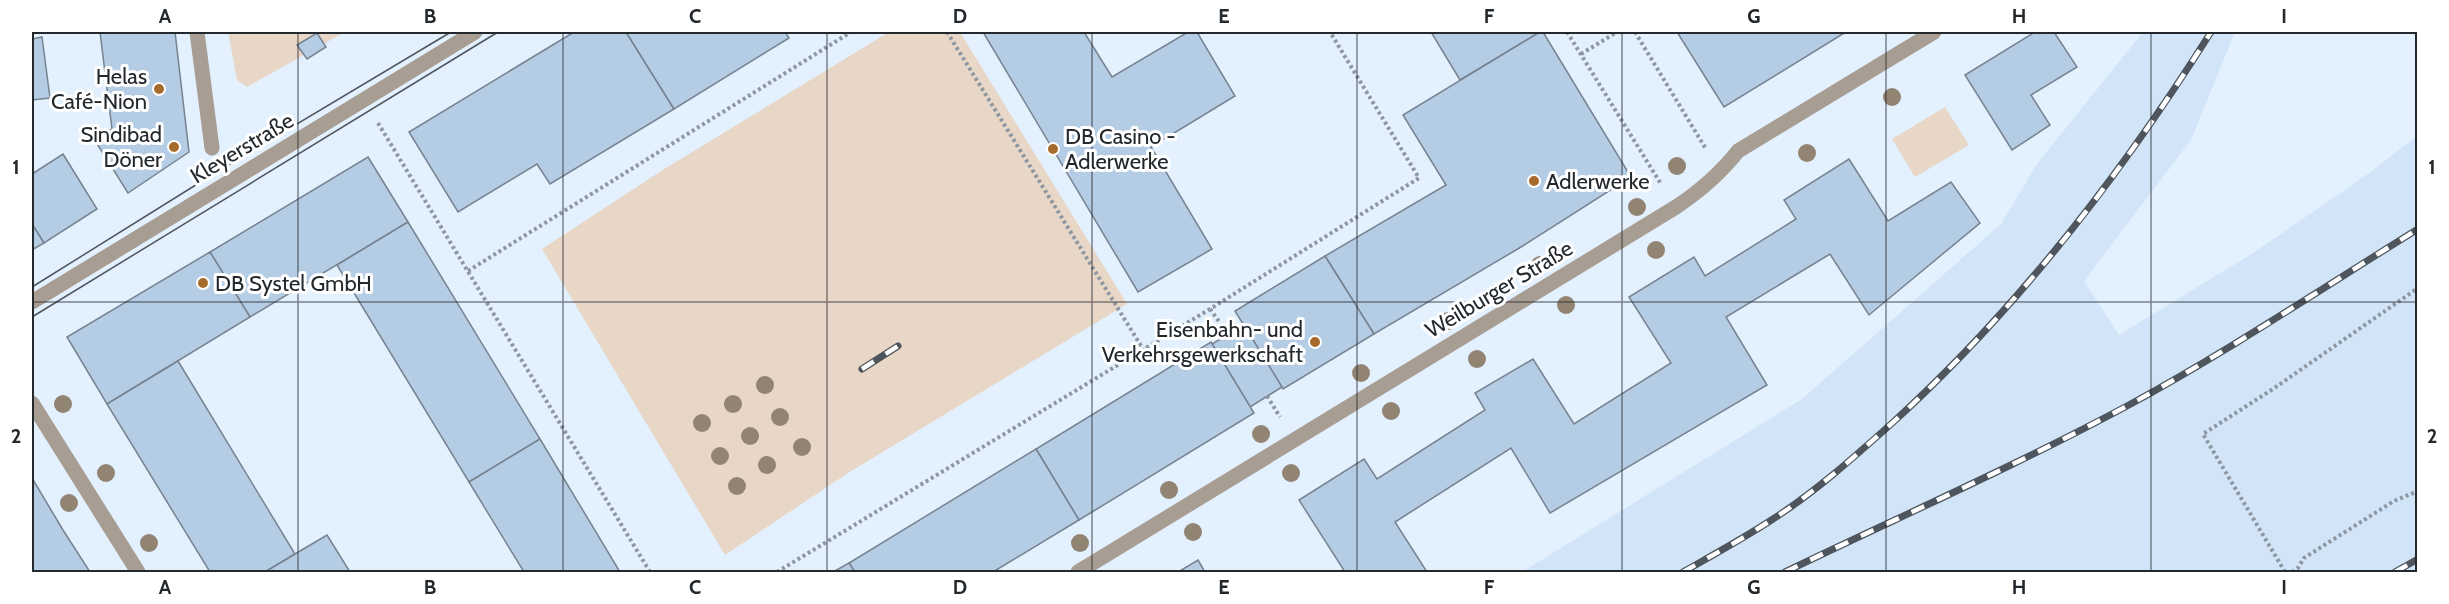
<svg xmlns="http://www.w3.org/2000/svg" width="2449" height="604" viewBox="0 0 2449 604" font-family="Cabin,sans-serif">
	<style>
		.built { fill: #d2e5f8 }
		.green { fill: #e8d7c7 }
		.building { fill: #b5cce5; stroke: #77828f; stroke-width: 1.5 }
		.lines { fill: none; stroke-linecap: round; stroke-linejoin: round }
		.path { stroke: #8e97a1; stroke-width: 4; stroke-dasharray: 3 3; stroke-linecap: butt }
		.minor { stroke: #a89d93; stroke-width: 15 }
		.tram { stroke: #4e555c; stroke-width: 1.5 }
		.rail-casing { stroke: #4e555c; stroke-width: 7 }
		.rail { stroke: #fff; stroke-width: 4.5; stroke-dasharray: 14; stroke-linecap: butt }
		.tree { fill: #928473 }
		.grid { fill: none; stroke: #23282d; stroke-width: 1.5; stroke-opacity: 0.55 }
		.poi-dot { fill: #a66b2c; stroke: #fff; stroke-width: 2 }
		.labels { text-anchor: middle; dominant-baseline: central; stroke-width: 6; stroke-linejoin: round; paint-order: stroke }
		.poi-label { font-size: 22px; fill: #23282d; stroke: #fff; text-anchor: end }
		.street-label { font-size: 22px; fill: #23282d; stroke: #fff }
		.neatline { fill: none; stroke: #23282d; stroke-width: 2 }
		.grid-label { font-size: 20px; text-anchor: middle; font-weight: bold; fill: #23282d }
	</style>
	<rect width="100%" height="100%" fill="#e3f0fe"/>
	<polygon class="built" points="2143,32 2235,32 2191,140 2084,281 2119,335 2253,253 2368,174 2417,136 2417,572 1522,572 1802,399 2001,224 2037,164"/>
	<g class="green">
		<polygon points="228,32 345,32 247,87 237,80"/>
		<polygon points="889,32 960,32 1127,304 848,473 725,555 542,249 661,171"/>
		<polygon points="1945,107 1969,145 1915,177 1892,139"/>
	</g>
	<g class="building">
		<polygon points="100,32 175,32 189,152 128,193 94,139 112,129"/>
		<polygon points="574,32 626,32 674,109 550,184 537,164 458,212 409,132"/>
		<polygon points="626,32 785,32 789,38 674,109"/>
		<polygon points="983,32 1084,32 1112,77 1188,32 1197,32 1235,96 1151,147 1212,249 1138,292"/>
		<polygon points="1431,32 1540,32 1460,80"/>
		<polygon points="1540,32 1543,32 1631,177 1521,247 1374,334 1325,256 1446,185 1403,115"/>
		<polygon points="1677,32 1846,32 1724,107"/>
		<polygon points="2035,32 2054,32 2077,67 2031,95 2050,125 2012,150 1965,75"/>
		<polygon points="317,33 326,47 307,59 297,45"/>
		<polygon points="42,37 50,98 32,100 32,39"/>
		<polygon points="63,154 97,209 44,243 32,224 32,174"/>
		<polygon points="368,157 408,222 250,317 210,252"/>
		<polygon points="1849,159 1888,221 1951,182 1980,223 1869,315 1830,254 1726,317 1767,385 1550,513 1511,448 1395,522 1427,572 1345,572 1299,500 1364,459 1377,479 1485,410 1475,393 1533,359 1574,424 1671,363 1629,297 1694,257 1705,276 1796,219 1784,200"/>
		<polygon points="408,222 540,439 469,482 337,265"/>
		<polygon points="32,224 44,243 32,250"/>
		<polygon points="210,252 250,317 107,404 67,337"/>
		<polygon points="1325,256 1374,334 1283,389 1235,311"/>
		<polygon points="1244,325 1282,387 1250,407 1212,344"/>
		<polygon points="1211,342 1254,413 1079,520 1036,449"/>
		<polygon points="178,361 295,554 265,572 210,572 107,404"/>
		<polygon points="540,439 620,572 524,572 469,482"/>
		<polygon points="1036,449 1079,520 993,572 855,572 849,563"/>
		<polygon points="32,478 63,530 90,572 32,572"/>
		<polygon points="327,535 350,572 265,572 295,554"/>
		<polygon points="1198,560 1205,572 1178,572"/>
		<polygon points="849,563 855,572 833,572"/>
	</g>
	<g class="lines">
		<g class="path">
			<polyline points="947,32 1143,349"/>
			<polyline points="1567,32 1661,184"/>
			<polyline points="1635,32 1706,149"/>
			<polyline points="1581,54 1617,32"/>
			<polyline points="378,123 650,572"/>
			<polyline points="468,271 851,32"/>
			<polyline points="1210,309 1228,334"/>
			<polyline points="1267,396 1280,417"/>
			<polyline points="777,572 1210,309 1419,178 1330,32"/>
			<polyline points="2285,572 2203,434 2273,389 2418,288"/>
			<polyline points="2292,572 2298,568 2304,558 2394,501 2418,491"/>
		</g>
		<g class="minor">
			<polyline points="197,32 212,148"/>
			<polyline points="32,302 475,32"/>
			<polyline points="32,403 138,572"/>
			<path d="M1078 572 1676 207C1700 191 1720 174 1738 151L1934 32"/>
		</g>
		<g class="tram">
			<polyline points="32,287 215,173 451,32"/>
			<polyline points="32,317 498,32"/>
		</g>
		<g class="rail-casing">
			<g id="rail">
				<polyline points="862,369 898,346"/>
				<path d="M1683 572C1713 555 1744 538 1773 519 1815 492 1853 458 1890 425 2016 311 2121 175 2211 32"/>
				<path d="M1785 572C1899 517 2015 466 2127 406 2227 352 2321 289 2418 229"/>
				<polyline points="2395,572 2418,559"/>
			</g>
		</g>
		<use href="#rail" class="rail"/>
	</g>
	<g class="tree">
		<circle cx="1892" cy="97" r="9"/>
		<circle cx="1807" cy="153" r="9"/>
		<circle cx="1677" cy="166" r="9"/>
		<circle cx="1637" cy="207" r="9"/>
		<circle cx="1656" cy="250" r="9"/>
		<circle cx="1540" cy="265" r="9"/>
		<circle cx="1566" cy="305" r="9"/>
		<circle cx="1448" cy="321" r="9"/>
		<circle cx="1477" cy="359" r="9"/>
		<circle cx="1361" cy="373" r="9"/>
		<circle cx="765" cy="385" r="9"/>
		<circle cx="63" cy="404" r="9"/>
		<circle cx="733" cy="404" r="9"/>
		<circle cx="1391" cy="411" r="9"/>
		<circle cx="780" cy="417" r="9"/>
		<circle cx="702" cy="423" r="9"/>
		<circle cx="1261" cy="434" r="9"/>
		<circle cx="750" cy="436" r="9"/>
		<circle cx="802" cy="447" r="9"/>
		<circle cx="720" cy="456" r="9"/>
		<circle cx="767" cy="465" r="9"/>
		<circle cx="106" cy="473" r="9"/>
		<circle cx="1291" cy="473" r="9"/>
		<circle cx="737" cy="486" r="9"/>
		<circle cx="1169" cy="490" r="9"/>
		<circle cx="69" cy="503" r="9"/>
		<circle cx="1193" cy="532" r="9"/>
		<circle cx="149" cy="543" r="9"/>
		<circle cx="1080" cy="543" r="9"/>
	</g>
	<path class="grid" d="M298 32V572M563 32V572M827 32V572M1092 32V572M1357 32V572M1622 32V572M1886 32V572M2151 32V572M32 302H2418"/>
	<g class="poi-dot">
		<circle cx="159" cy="89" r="6"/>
		<circle cx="174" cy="147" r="6"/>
		<circle cx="1053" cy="149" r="6"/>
		<circle cx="1534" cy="181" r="6"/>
		<circle cx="203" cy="283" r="6"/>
		<circle cx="1315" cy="342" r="6"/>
	</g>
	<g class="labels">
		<g class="poi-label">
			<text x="147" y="76">Helas<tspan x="147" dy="25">Café-Nion</tspan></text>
			<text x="162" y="134">Sindibad<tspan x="162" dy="25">Döner</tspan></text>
			<text x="1065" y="136" text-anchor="start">DB Casino -<tspan x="1065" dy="25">Adlerwerke</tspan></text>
			<text x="1546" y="181" text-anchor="start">Adlerwerke</text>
			<text x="215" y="283" text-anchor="start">DB Systel GmbH</text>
			<text x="1303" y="329">Eisenbahn- und<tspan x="1303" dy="25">Verkehrsgewerkschaft</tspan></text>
		</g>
		<g class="street-label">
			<text transform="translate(242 148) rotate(-31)">Kleyerstraße</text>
			<text transform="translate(1499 289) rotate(-31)">Weilburger Straße</text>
		</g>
	</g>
	<rect width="2449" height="604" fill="none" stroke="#ffffff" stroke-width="66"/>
	<rect x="33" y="33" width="2383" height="538" class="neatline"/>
	<g class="grid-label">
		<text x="165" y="23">A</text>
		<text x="430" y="23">B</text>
		<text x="695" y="23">C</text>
		<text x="960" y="23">D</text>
		<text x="1224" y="23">E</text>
		<text x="1489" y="23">F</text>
		<text x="1754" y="23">G</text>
		<text x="2019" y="23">H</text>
		<text x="2284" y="23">I</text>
		<text x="16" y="174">1</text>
		<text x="2432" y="174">1</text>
		<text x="16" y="443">2</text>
		<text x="2432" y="443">2</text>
		<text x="165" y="594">A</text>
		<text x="430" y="594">B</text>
		<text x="695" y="594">C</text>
		<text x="960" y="594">D</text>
		<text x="1224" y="594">E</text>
		<text x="1489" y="594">F</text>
		<text x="1754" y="594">G</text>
		<text x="2019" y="594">H</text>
		<text x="2284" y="594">I</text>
	</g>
</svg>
